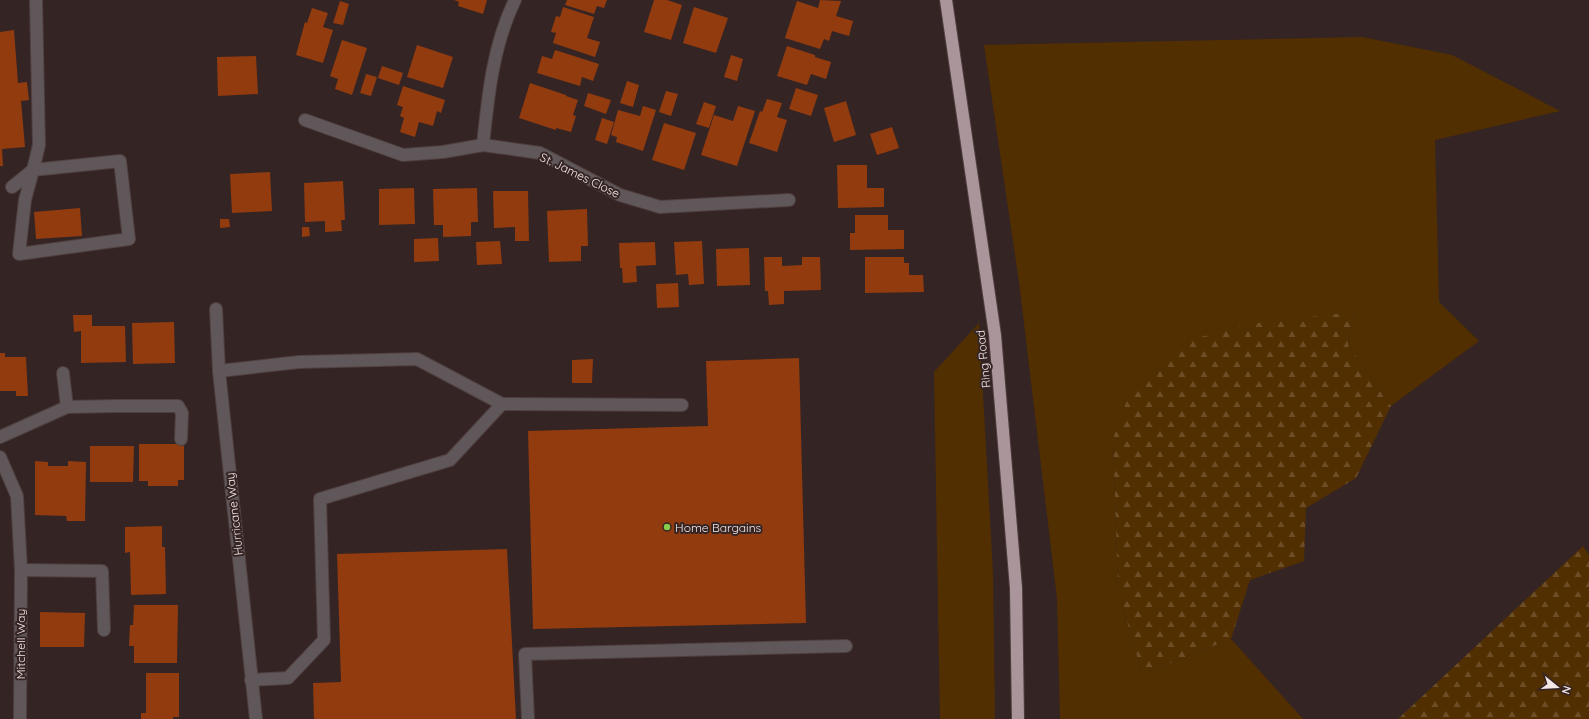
<svg xmlns="http://www.w3.org/2000/svg" width="1589" height="719" viewBox="0 0 1589 719" font-family="Quicksand,sans-serif">
	<style>
		.grass { fill: #522f01 }
		.forest { fill: url(#forest-firs) }
		.building { fill: #913b0e }
		.lines { fill: none; stroke-linecap: round; stroke-linejoin: round }
		.lane-casing { stroke: #503f3f; stroke-width: 14 }
		.street-casing { stroke: #503f3f; stroke-width: 14 }
		.highway-casing { stroke: #503f3f; stroke-width: 14 }
		.lane { stroke: #5f5759; stroke-width: 12 }
		.street { stroke: #5f5759; stroke-width: 12 }
		.highway { stroke: #aa959b; stroke-width: 12 }
		.poi-dot { fill: #87cf4b; stroke: #352424; stroke-width: 1.5 }
		.labels { text-anchor: middle; dominant-baseline: central; stroke-width: 4; stroke-linejoin: round; paint-order: stroke }
		.street-label { font-size: 12px; fill: #f4e8e7; stroke: #352424 }
		.poi-label { font-size: 12px; fill: #f4e8e7; stroke: #352424; text-anchor: start }
	</style>
	<defs>
		<pattern id="forest-firs" width="22" height="20" patternUnits="userSpaceOnUse"><rect width="22" height="20" fill="#522f01"/><path d="M5 1l3.5 6h-7zM16 11l3.5 6h-7z" fill="#6c4d26"/></pattern>
	</defs>
	<rect width="100%" height="100%" fill="#352424"/>
	<g class="grass">
		<polygon points="1362,37 1452,55 1560,111 1435,140 1439,302 1479,341 1391,406 1348,345 1354,312 1113,439 1118,589 1142,674 1231,639 1303,719 1060,719 1057,598 1019,282 984,45"/>
		<polygon points="979,323 993,573 995,719 940,719 934,372"/>
	</g>
	<g class="forest">
		<polygon points="1354,312 1348,345 1391,406 1356,478 1306,508 1304,561 1250,580 1231,639 1142,674 1118,589 1113,439 1127,400 1182,342 1249,324"/>
		<polygon points="1583,546 1589,555 1589,719 1398,719"/>
	</g>
	<g class="building">
		<polygon points="454,0 487,0 483,14 458,6 459,2"/>
		<polygon points="567,0 607,0 604,8 597,6 594,14 565,5"/>
		<polygon points="654,0 667,0 682,5 671,40 644,32"/>
		<polygon points="820,0 841,1 836,16 853,21 849,36 832,31 829,41 824,39 820,49 785,38 797,1 818,8"/>
		<polygon points="340,1 349,4 343,25 333,23"/>
		<polygon points="563,7 594,17 587,38 600,42 595,57 553,43 556,33 551,32 556,16 560,17"/>
		<polygon points="694,7 728,18 716,53 683,43"/>
		<polygon points="312,8 328,13 323,27 333,30 323,63 296,55 305,22 307,23"/>
		<polygon points="14,30 18,83 27,82 29,100 21,101 25,147 2,149 3,166 0,166 0,32"/>
		<polygon points="342,40 367,48 352,95 335,89 338,79 330,76"/>
		<polygon points="417,45 453,57 443,88 407,77"/>
		<polygon points="787,46 815,55 815,57 831,62 826,79 811,74 807,85 777,76"/>
		<polygon points="555,50 599,64 593,81 582,77 580,86 537,73 542,56 552,59"/>
		<polygon points="731,55 743,59 737,81 724,77"/>
		<polygon points="256,56 258,94 218,96 217,57"/>
		<polygon points="382,66 403,73 399,85 378,78"/>
		<polygon points="366,74 377,77 371,96 360,93"/>
		<polygon points="627,81 639,85 633,107 620,103"/>
		<polygon points="530,83 566,95 566,96 578,100 573,115 576,116 571,132 556,128 556,130 519,118"/>
		<polygon points="403,86 445,100 441,113 437,111 433,126 419,122 415,137 400,132 404,118 400,116 403,107 397,105"/>
		<polygon points="796,88 818,95 811,116 789,109"/>
		<polygon points="666,91 678,94 671,116 659,112"/>
		<polygon points="588,93 611,100 606,114 584,106"/>
		<polygon points="767,99 782,103 777,117 787,120 777,152 749,143 760,111 762,112"/>
		<polygon points="846,101 856,135 834,142 824,108"/>
		<polygon points="704,102 716,106 709,128 696,124"/>
		<polygon points="643,106 656,110 643,151 616,142 617,137 611,135 618,110 640,116"/>
		<polygon points="738,106 755,111 737,166 701,155 714,115 733,121"/>
		<polygon points="602,118 614,122 607,144 595,140"/>
		<polygon points="664,123 696,133 684,170 652,160"/>
		<polygon points="892,127 899,148 877,155 870,134"/>
		<polygon points="837,165 867,165 867,188 884,188 884,207 838,208"/>
		<polygon points="270,172 272,211 232,213 230,174"/>
		<polygon points="343,181 345,220 341,220 342,231 325,232 325,221 305,222 304,183"/>
		<polygon points="414,188 415,224 379,225 379,189"/>
		<polygon points="477,188 478,222 471,222 471,236 443,237 443,225 434,225 433,189"/>
		<polygon points="493,191 528,191 529,241 515,241 515,227 494,228"/>
		<polygon points="80,208 82,236 36,239 34,212"/>
		<polygon points="587,209 588,246 581,246 581,261 549,262 547,211"/>
		<polygon points="855,215 888,215 888,230 904,230 904,249 850,250 850,233 855,233"/>
		<polygon points="220,219 229,219 230,227 220,228"/>
		<polygon points="302,227 309,227 310,236 302,237"/>
		<polygon points="438,238 439,261 414,262 414,239"/>
		<polygon points="500,241 502,264 477,265 476,242"/>
		<polygon points="702,241 704,284 689,285 688,274 676,275 674,242"/>
		<polygon points="655,242 656,265 636,266 637,282 623,283 622,268 620,268 619,243"/>
		<polygon points="749,248 750,285 717,286 716,249"/>
		<polygon points="764,257 782,257 782,266 802,265 802,257 820,257 821,290 784,291 784,304 769,305 768,291 765,291"/>
		<polygon points="865,257 904,257 904,263 909,263 909,275 923,275 924,292 865,293"/>
		<polygon points="678,283 679,307 657,308 656,284"/>
		<polygon points="73,315 92,315 92,326 125,326 126,362 81,363 81,331 74,332"/>
		<polygon points="174,322 175,363 133,364 132,323"/>
		<polygon points="0,353 5,353 5,357 26,357 28,396 16,396 16,391 0,391"/>
		<polygon points="799,358 806,623 533,629 528,431 708,426 706,361"/>
		<polygon points="593,359 592,383 572,383 572,360"/>
		<polygon points="139,444 184,444 184,480 178,480 178,486 148,486 148,481 139,481"/>
		<polygon points="90,446 134,446 133,482 90,482"/>
		<polygon points="35,461 48,462 48,466 68,466 68,461 86,462 85,521 67,521 66,516 35,515"/>
		<polygon points="162,526 162,547 165,547 166,594 131,595 130,552 125,553 125,527"/>
		<polygon points="507,549 516,719 314,719 313,683 341,682 337,554"/>
		<polygon points="134,605 178,605 177,663 134,663 134,646 129,646 130,625 133,625"/>
		<polygon points="40,612 85,613 84,647 40,647"/>
		<polygon points="146,673 179,673 179,717 173,717 173,719 141,719 141,713 146,713"/>
	</g>
	<g class="lines">
		<g class="lane-casing">
			<g id="lane">
				<polygon points="120,161 129,239 19,254 25,200 33,170"/>
				<polyline points="12,187 33,170 39,145 36,0"/>
				<polyline points="216,309 219,371 256,719"/>
				<polyline points="219,371 299,362 417,359 502,404"/>
				<polyline points="115,406 178,406 182,413 181,439"/>
				<polyline points="251,680 288,678 324,640 320,499 450,460 502,404 682,405"/>
				<polyline points="528,719 525,654 846,646"/>
			</g>
		</g>
		<g class="street-casing">
			<g id="street">
				<polyline points="305,120 403,155 443,152 483,145 540,153 620,195 660,207 789,200"/>
				<path d="M483 145C488 96 493 45 515 0"/>
				<polyline points="63,373 67,407"/>
				<polyline points="0,437 67,407 115,406"/>
				<polyline points="0,457 17,496 21,570 20,719"/>
				<polyline points="21,570 102,571 104,630"/>
			</g>
		</g>
		<g class="highway-casing">
			<polyline id="highway" points="946,0 995,335 1016,588 1018,719"/>
		</g>
		<use href="#lane" class="lane"/>
		<use href="#street" class="street"/>
		<use href="#highway" class="highway"/>
	</g>
	<circle class="poi-dot" cx="667" cy="527" r="4"/>
	<g class="labels">
		<g class="street-label">
			<text transform="translate(580 175) rotate(26)">St. James Close</text>
			<text transform="translate(983 359) rotate(-96)">Ring Road</text>
			<text transform="translate(234 514) rotate(-96)">Hurricane Way</text>
			<text transform="translate(20 644) rotate(-90)">Mitchell Way</text>
		</g>
		<g class="poi-label">
			<text x="675" y="527">Home Bargains</text>
		</g>
	</g>
	<g transform="translate(1557 687) rotate(108)" stroke="#352424" stroke-width="3" paint-order="stroke">
	<path d="M0-3L7 15L0 10L-7 15Z" fill="#f4e8e7"/>
	<text y="-6" font-size="11" font-weight="bold" text-anchor="middle" fill="#f4e8e7">N</text>
	</g>
</svg>
